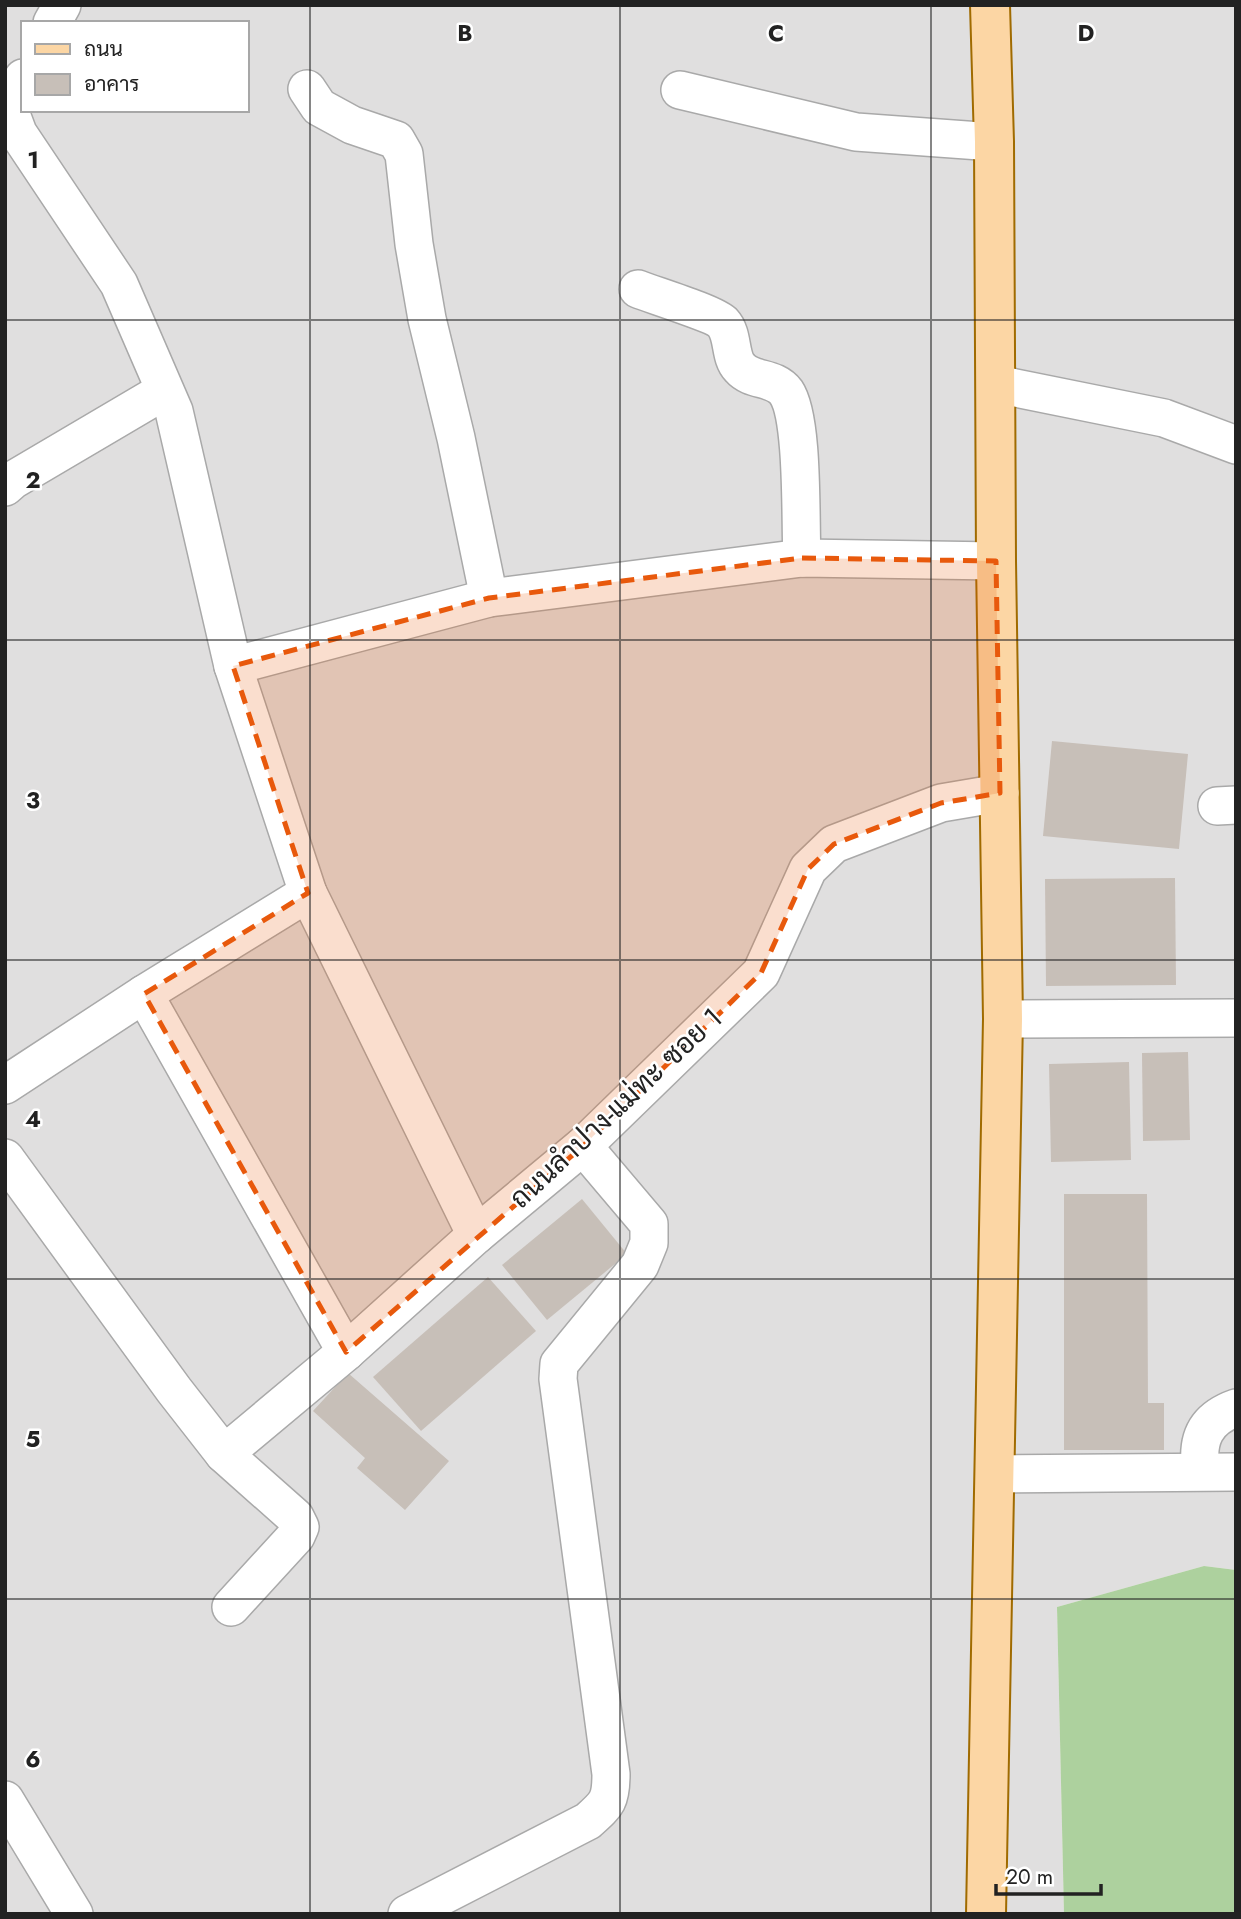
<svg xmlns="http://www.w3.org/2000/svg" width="1241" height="1919" viewBox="0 0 1241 1919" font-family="Jost,Sarabun,sans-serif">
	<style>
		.residential { fill: #e0dfdf; fill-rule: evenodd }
		.forest { fill: #add19e }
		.building { fill: #c7bfb8 }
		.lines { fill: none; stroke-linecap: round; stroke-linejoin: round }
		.minor-casing { stroke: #a9a9a9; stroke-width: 40 }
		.major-casing { stroke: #a06b00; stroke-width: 42 }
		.minor { stroke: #fff; stroke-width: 37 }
		.major { stroke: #fcd6a4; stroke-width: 38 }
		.marked { fill: #e8590c; fill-opacity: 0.2; stroke: #e8590c; stroke-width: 5; stroke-dasharray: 14 9; stroke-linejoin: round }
		.grid { fill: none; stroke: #222; stroke-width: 2; stroke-opacity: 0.55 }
		.labels { text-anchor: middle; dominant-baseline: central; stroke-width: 5; stroke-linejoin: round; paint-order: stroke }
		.street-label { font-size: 28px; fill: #222; stroke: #fff }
		.grid-label { font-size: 23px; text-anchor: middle; font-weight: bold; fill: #222; stroke: #fff; stroke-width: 5; stroke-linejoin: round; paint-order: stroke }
	</style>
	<rect width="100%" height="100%" fill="#f2efe9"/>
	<path class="residential" d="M5 5H1236V1570L1204 1566 1057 1607 1064 1914H5ZM23 23H247V110H23Z"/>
	<polygon class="forest" points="1204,1566 1236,1570 1236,1914 1064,1914 1057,1607"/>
	<g class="building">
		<polygon points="1052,741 1188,754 1179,849 1043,836"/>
		<polygon points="1175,878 1176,985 1046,986 1045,879"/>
		<polygon points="1188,1052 1190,1140 1143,1141 1142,1053"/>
		<polygon points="1129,1062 1131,1160 1051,1162 1049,1064"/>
		<polygon points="1064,1194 1147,1194 1148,1403 1164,1403 1164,1450 1064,1450"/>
		<polygon points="582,1199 627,1254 547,1320 502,1265"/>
		<polygon points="488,1277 536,1331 421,1431 373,1377"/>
		<polygon points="348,1373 449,1461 405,1510 357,1468 365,1458 313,1411"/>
	</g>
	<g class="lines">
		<g class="minor-casing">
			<g id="minor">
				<polyline points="52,23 62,5"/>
				<polyline points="23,78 8,106 18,133 119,284 174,411 233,666 308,893 476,1235"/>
				<polyline points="307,89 319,107 352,125 396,140 404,154 414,244 427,319 456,438 489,598"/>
				<polyline points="680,90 856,132 994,142"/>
				<path d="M638 289C653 295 715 314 723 323 734 335 729 357 740 368 752 382 774 376 786 392 804 418 800 522 802 558"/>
				<polyline points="996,384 1164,418 1236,445"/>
				<polyline points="5,487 13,480 164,391"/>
				<polyline points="233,666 489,598 802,558 996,561"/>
				<polyline points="1217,806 1236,805"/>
				<polyline points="144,994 346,1352"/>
				<polyline points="1003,1019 1236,1018"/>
				<polyline points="5,1085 144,994 308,893"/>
				<polyline points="5,1158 174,1390 224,1454 295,1517 300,1527 296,1536 231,1607"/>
				<polyline points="224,1454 346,1352 476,1235 583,1146 761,973 808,869 834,844 941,803 1000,793"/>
				<path d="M1201 1471C1196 1440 1205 1419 1236 1408"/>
				<polyline points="995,1474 1236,1472"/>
				<polyline points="5,1800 74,1914"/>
				<path d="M407 1914 588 1821C607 1804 611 1801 611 1774L558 1379 559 1364 640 1265 649 1243V1224L583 1146"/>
			</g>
		</g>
		<g class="major-casing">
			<polyline id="major" points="986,1914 1003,1019 996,561 994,142 990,5"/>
		</g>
		<use href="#minor" class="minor"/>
		<use href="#major" class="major"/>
	</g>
	<path class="marked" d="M802 558 996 561 1000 793 941 803 834 844 808 869 761 973 583 1146 346 1352 144 994 308 893 233 666 489 598Z"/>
	<path class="grid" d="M310 5V1914M620 5V1914M931 5V1914M5 320H1236M5 640H1236M5 960H1236M5 1279H1236M5 1599H1236"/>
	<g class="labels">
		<g class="street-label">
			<text transform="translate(616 1108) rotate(-43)">ถนนลำปาง-แม่ทะ ซอย 1</text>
		</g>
	</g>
	<g class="grid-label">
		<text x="465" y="41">B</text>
		<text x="776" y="41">C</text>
		<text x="1086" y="41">D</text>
		<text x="33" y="168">1</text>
		<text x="33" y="488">2</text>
		<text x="33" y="808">3</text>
		<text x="33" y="1127">4</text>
		<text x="33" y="1447">5</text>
		<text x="33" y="1767">6</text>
	</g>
	<rect width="1241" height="1919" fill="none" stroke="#222222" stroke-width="14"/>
	<rect x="21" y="21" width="228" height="91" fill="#ffffff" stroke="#a7a7a7" stroke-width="2"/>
	<rect x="35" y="44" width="35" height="10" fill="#fcd6a4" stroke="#a7a7a7" stroke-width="2"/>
	<text x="84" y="56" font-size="21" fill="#222222">ถนน</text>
	<rect x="35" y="74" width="35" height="21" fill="#c7bfb8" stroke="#a7a7a7" stroke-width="2"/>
	<text x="84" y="91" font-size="21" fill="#222222">อาคาร</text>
	<path d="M996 1884v10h105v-10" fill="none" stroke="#222222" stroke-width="3.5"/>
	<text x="1006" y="1884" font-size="21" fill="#222222" stroke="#ffffff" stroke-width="5" paint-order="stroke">20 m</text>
</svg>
